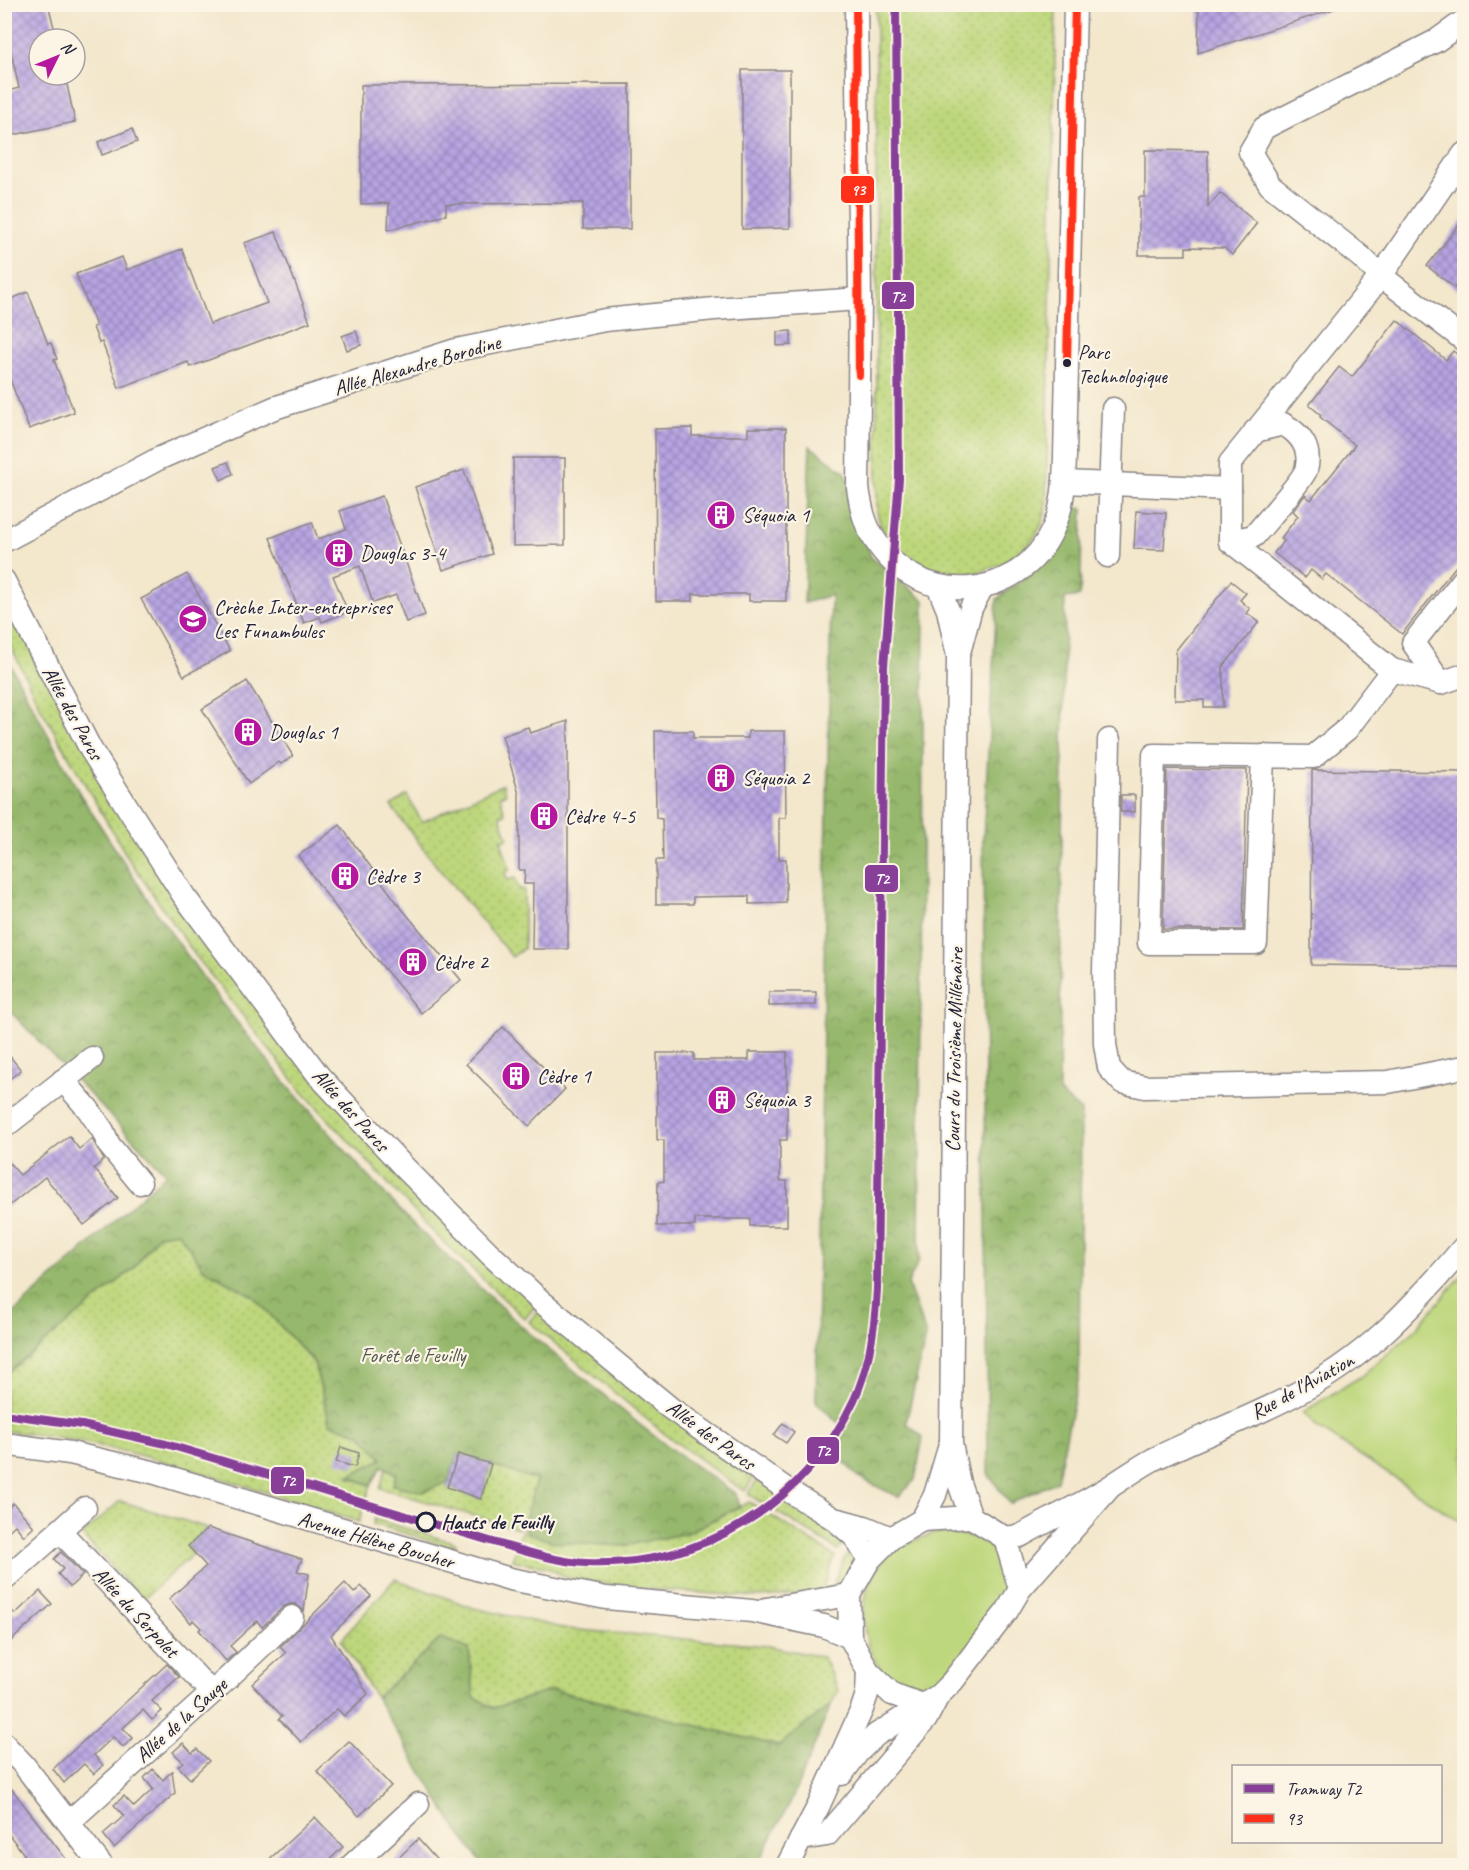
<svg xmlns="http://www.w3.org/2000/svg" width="1469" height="1870" viewBox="0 0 1469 1870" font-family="Caveat,sans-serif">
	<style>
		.grass { fill: url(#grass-dots); stroke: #707c5c; stroke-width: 1.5 }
		.forest { fill: url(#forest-crowns); stroke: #5c6d54; stroke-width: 1.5 }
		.garden { fill: #bdd77c; stroke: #707c5c; stroke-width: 1.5 }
		.building { fill: url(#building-cross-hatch) }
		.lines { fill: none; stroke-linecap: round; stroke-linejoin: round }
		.minor-casing { stroke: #8a8484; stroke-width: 25 }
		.minor { stroke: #fff; stroke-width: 22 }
		.bus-1-casing { stroke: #fcf5e5; stroke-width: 12 }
		.bus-1 { stroke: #ff301a; stroke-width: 8 }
		.tram-1-casing { stroke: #fcf5e5; stroke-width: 12 }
		.tram-1 { stroke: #873f98; stroke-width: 8 }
		.bus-dot { fill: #22223b; stroke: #fcf5e5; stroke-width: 2 }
		.stop-dot { fill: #fcf5e5; stroke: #22223b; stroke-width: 3 }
		.labels { text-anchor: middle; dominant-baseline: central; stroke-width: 4.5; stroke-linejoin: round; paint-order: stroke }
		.bus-label { font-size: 20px; fill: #22223b; stroke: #fcf5e5; text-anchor: start }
		.street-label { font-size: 21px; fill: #22223b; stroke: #fcf5e5 }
		.poi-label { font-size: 21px; fill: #22223b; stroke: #fcf5e5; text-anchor: start }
		.park-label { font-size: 21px; fill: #50584e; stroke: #fcf5e5 }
		.stop-label { font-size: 21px; font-weight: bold; fill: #22223b; stroke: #fcf5e5; text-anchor: start }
		.line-badge { stroke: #fcf5e5; stroke-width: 2 }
		.badge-label { font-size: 16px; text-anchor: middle; font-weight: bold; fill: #fff }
	</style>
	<defs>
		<pattern id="grass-dots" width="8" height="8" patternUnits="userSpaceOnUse" patternTransform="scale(1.5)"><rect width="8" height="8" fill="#bdd77c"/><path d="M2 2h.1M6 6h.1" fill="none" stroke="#a2b86c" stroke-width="1.8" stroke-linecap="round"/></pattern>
		<pattern id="forest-crowns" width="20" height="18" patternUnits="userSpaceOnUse" patternTransform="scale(1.5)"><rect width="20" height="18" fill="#96b86c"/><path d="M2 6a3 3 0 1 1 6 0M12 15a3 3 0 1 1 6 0" fill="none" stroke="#7a955a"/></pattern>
		<pattern id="building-cross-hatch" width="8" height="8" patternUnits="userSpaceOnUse" patternTransform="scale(1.5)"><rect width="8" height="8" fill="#b7a4e2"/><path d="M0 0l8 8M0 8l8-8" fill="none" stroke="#9485b8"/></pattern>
	</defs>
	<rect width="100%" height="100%" fill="#fcf5e5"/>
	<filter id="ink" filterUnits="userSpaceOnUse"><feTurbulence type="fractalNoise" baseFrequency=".0167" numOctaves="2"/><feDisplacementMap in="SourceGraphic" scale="12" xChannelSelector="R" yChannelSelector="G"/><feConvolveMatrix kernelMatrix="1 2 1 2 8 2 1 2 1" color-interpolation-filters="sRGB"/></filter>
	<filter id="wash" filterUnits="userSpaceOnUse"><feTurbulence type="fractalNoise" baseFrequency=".008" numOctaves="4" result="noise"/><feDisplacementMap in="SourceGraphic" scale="24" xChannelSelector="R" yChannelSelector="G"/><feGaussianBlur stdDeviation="1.35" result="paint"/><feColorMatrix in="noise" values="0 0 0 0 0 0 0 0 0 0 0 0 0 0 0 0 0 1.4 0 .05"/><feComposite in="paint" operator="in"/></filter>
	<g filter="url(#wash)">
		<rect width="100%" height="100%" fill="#f3e7cc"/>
		<g class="grass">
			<path d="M876 5H1056L1046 505C1045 511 1044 518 1042 523 1037 538 1024 549 1012 557 969 587 907 578 882 528 879 523 878 516 877 511Z"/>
			<polygon points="5,602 232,979 535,1306 525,1319 439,1238 301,1090 195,955 128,858 40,707 5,634"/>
			<polygon points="503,784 506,793 500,796 505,814 500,816 508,838 501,841 510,870 505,872 507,880 515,878 519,889 524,889 524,948 512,957 439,869 391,806 407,795 422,822"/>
			<path d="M178 1232 204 1269 253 1296 314 1363 330 1423 361 1434 383 1459 349 1477 371 1485 359 1522C242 1485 127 1443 5 1431V1375L133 1269 158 1235Z"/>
			<polygon points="538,1310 753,1479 745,1490 741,1489 666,1435 529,1322"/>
			<polygon points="491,1464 536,1480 525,1520 518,1529 380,1488 386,1468 396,1473 393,1485 423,1492 448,1482 447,1487 481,1499"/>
			<polygon points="758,1479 848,1537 838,1550 748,1494"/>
			<polygon points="120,1501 208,1528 188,1546 194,1553 142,1600 82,1535"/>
			<polygon points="749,1502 835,1556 822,1591 793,1595 758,1597 632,1588 565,1577 548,1568 512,1560 521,1532 526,1526 527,1533 622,1546 687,1533"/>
			<polygon points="374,1519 456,1543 455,1548 373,1524"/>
			<polygon points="854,1546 857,1563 844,1579 832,1588 844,1559"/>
			<polygon points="395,1579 474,1608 567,1629 768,1646 823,1657 838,1691 831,1705 778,1746 554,1690 494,1708 474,1698 469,1650 441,1638 376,1698 341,1640"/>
		</g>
		<g class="forest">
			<polygon points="810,446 845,472 871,557 924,600 919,1260 908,1284 926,1335 906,1423 923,1437 915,1480 898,1497 858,1477 834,1451 845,1429 816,1402 831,595 804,603"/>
			<polygon points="1083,508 1080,596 1065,598 1059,1092 1081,1111 1079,1376 1057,1481 1010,1504 988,1474 983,839 997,599 1060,550 1074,509"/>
			<polygon points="5,655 81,796 156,912 220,1001 288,1086 359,1166 415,1226 473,1281 530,1334 640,1425 675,1452 736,1494 740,1506 687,1533 622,1546 554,1542 527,1533 525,1520 536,1480 458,1454 448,1482 423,1492 393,1485 396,1473 382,1466 371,1485 348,1476 382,1459 361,1434 330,1423 314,1362 253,1296 204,1269 178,1232 158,1235 133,1269 5,1375 5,1379 5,1321 166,1174 5,1006"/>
			<polygon points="441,1638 469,1649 474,1697 494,1708 554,1690 778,1746 831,1705 792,1799 757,1865 483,1865 457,1830 376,1698"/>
		</g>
		<g class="garden">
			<polygon points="1464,1273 1464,1524 1317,1427 1303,1412 1360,1377 1412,1333"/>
			<path d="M934 1533 958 1534 982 1539 1004 1553 1011 1580 964 1654 922 1697C913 1693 900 1690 892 1684 888 1681 884 1674 881 1670 858 1639 858 1592 882 1562 895 1547 916 1540 934 1533Z"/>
		</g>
		<g id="blocks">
			<g class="building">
				<polygon points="4,4 48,4 57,39 39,39 39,75 65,75 75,122 4,137 4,92 19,88 9,43 4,44"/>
				<polygon points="1199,4 1340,4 1340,7 1198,53"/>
				<polygon points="742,70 790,70 790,228 742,229"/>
				<polygon points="630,84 630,229 583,229 583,203 446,204 446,215 388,230 389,203 361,204 361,85"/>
				<polygon points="132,129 137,142 102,155 98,142"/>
				<polygon points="1145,150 1208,151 1208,207 1220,193 1257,223 1232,255 1224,248 1186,247 1186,255 1139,255 1139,197 1145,197"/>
				<polygon points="1464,218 1464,295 1427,266"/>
				<polygon points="276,232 310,322 190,367 188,362 119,388 102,342 99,343 93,327 96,326 76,274 122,257 127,270 182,249 210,324 267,303 244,243"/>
				<polygon points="28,292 48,344 51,343 57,359 54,360 74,412 29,429 9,377 4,379 4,302"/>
				<polygon points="1397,320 1446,360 1453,351 1464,360 1464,556 1402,634 1326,574 1322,579 1311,570 1305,578 1274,553 1284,541 1281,538 1298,516 1293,511 1305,495 1311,500 1355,445 1320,417 1321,415 1309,405 1339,367 1352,377"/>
				<polygon points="356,331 361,345 347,350 342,336"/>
				<polygon points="791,331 791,345 777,346 777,332"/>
				<polygon points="692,428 692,436 748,436 748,428 786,428 786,601 749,601 749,594 693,594 693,601 656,601 655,429"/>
				<polygon points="513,458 565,458 565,545 513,546"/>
				<polygon points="228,462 233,474 221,480 215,467"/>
				<polygon points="464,470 492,554 443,570 415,487"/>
				<polygon points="382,496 425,615 406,622 396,595 373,603 360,566 333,576 348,612 322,622 320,617 304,623 270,538 312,522 318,539 346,529 340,511"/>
				<polygon points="1136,511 1166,513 1164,550 1134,549"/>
				<polygon points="187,574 230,651 184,676 141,599"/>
				<polygon points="1231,581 1246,593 1240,600 1250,609 1247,613 1259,622 1223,667 1223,707 1204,707 1204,700 1175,700 1176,650"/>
				<polygon points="247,681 293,756 281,764 279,762 249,784 202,709"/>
				<polygon points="568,721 568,949 532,949 533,884 524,884 525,870 519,870 519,794 502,736 528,727 530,733"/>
				<polygon points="655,731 693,731 693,738 748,738 748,731 785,731 786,818 779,818 779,859 786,859 786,903 749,904 749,896 693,897 693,904 656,904 656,860 663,860 662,819 656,818"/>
				<polygon points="1167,769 1247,770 1243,930 1163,929"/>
				<polygon points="1312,770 1464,772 1464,967 1311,965"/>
				<rect x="1121" y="795" width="14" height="17"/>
				<polygon points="340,825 398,904 461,980 421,1013 354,932 298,856"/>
				<polygon points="769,992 816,992 816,1005 769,1006"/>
				<polygon points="503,1027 565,1089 529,1126 466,1064"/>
				<polygon points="4,1049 21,1070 4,1083"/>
				<polygon points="749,1052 787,1052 787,1140 780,1140 780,1181 787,1181 787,1226 750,1226 750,1219 695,1219 695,1226 657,1226 658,1182 664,1181 664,1140 657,1140 657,1053 694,1053 694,1060 749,1060"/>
				<polygon points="69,1136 79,1149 92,1139 104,1160 94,1168 118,1198 84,1225 45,1177 4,1210 4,1157 20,1175"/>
				<polygon points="783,1423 794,1432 786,1443 774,1435"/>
				<polygon points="341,1447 359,1453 355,1467 336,1462"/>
				<polygon points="458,1454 491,1464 481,1499 447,1487"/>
				<polygon points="13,1503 34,1527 24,1536 15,1525 4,1535 4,1512"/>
				<polygon points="208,1528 302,1559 297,1571 309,1574 304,1611 296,1604 289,1604 283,1607 262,1627 257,1621 230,1646 236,1652 226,1661 199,1630 201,1628 193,1620 191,1623 169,1599 206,1566 188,1546"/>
				<polygon points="61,1552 83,1575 70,1587 58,1574 63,1569 54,1559"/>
				<polygon points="345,1583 354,1593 361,1586 371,1596 331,1635 368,1694 344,1716 337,1709 301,1742 279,1719 282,1716 252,1684 286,1653 280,1647"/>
				<polygon points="40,1591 52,1604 4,1647 4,1603 15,1614"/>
				<polygon points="167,1664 179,1677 152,1701 162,1711 152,1720 143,1710 123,1728 133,1738 123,1747 113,1737 94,1755 103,1765 94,1774 84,1764 64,1783 53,1769"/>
				<polygon points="349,1741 391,1786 359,1816 317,1771"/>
				<polygon points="183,1743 192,1753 197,1749 209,1761 190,1779 178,1766 183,1762 173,1752"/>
				<polygon points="153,1769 163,1780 172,1771 175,1793 114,1848 103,1834 124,1816 114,1805 124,1796 134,1807 153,1789 144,1778"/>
				<polygon points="4,1779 66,1859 58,1866 15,1866 26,1857 4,1828"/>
				<polygon points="315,1817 343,1847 323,1866 262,1866"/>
				<polygon points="418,1839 442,1866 390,1866"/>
			</g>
		</g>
	</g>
	<g filter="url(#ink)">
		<use href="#blocks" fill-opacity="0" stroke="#8a8484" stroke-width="1.5"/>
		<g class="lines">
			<g class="minor-casing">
				<g id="minor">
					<path d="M856 4 860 299 858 488C861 507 864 524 875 540 918 609 1020 603 1053 529 1064 506 1064 482 1065 457L1075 4"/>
					<polyline points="1464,21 1436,41 1264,128 1250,152 1270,185 1361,257 1381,276 1464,340"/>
					<polyline points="1464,154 1381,276 1230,463 1230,541 1392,670 1441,683 1464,675"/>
					<polyline points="1064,482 1230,489"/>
					<polyline points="4,541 158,459 274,408 456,350 605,320 714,309 860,299"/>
					<path d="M1230 541 1254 536C1264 524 1302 481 1306 470 1312 449 1301 434 1283 424L1255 431"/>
					<polyline points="1108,556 1113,409"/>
					<polyline points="4,581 91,750 184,896 319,1076 404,1167 491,1255 542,1302 670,1408 789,1491 834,1519 855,1537 869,1560"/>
					<polyline points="938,586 948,610 958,656 951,1444 959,1483 971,1517"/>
					<polyline points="960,649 971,608 983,586"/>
					<polyline points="1441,683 1413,643 1464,579"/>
					<polyline points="1109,740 1104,972 1105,1044 1109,1068 1122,1082 1145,1087 1388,1082 1464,1067"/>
					<polyline points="1263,756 1256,943 1149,943 1154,755 1313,757 1347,729 1392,670"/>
					<polyline points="63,1080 88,1109 103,1131 109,1145 140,1183"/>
					<polyline points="4,1127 92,1058"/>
					<polyline points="4,1444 70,1453 152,1472 510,1579 606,1598 752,1611 824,1626 850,1637"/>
					<polyline points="839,1520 865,1527 891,1538"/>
					<polyline points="922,1520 935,1495 950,1445"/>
					<polyline points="60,1531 212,1693"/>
					<path d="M1005 1538 1020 1536C1050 1519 1082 1504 1111 1486 1125 1477 1139 1467 1154 1459 1198 1437 1246 1420 1290 1397 1364 1360 1412 1308 1464 1247"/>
					<polyline points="4,1580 85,1508"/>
					<polyline points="1020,1589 1005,1538 971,1517 922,1520 891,1538 869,1560 849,1595 850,1637 868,1671 892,1694 923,1705 938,1696 952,1682 1007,1611 1020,1589 1110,1487"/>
					<polyline points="766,1609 849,1595"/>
					<polyline points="4,1744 23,1764 102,1866"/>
					<polyline points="842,1774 858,1752 876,1735 923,1705"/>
					<polyline points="69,1822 212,1693 292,1617"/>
					<polyline points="801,1839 827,1835 926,1719 938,1696"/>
					<polyline points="351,1866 418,1804"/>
					<polyline points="787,1866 818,1807 862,1709 867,1694 868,1671"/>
				</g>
			</g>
			<use href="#minor" class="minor"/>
			<g class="bus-1-casing">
				<g id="bus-1">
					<polyline points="856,4 859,375"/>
					<polyline points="1067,363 1075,4"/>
				</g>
			</g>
			<use href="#bus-1" class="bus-1"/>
			<g class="tram-1-casing">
				<path id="tram-1" d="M4 1414 82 1425 166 1444 510 1547C535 1554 560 1562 586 1563 700 1568 806 1504 854 1400 870 1366 875 1327 877 1289L884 667 899 479 896 4"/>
			</g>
			<use href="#tram-1" class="tram-1"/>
		</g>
	</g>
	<defs>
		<g id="building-disc" transform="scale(1.5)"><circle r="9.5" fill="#b5179e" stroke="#fcf5e5"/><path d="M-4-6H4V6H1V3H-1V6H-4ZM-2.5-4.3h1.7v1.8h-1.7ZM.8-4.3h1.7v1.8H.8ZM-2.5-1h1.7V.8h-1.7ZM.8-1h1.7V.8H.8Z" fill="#fff"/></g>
		<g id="school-disc" transform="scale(1.5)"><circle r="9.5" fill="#b5179e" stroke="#fcf5e5"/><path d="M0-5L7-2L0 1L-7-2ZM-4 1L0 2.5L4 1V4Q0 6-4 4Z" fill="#fff"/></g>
	</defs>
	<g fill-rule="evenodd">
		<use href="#building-disc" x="721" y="515"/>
		<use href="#building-disc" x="339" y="553"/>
		<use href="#school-disc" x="193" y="619"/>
		<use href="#building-disc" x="248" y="732"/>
		<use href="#building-disc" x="721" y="778"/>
		<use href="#building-disc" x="544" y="816"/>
		<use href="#building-disc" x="345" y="876"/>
		<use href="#building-disc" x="413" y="962"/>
		<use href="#building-disc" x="516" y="1076"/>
		<use href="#building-disc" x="722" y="1100"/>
	</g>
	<circle class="bus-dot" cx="1067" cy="363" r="5"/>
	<circle class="stop-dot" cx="426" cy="1522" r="9"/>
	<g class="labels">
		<g class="bus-label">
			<text x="1078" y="352">Parc<tspan x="1078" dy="24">Technologique</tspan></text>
		</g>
		<g class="street-label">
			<text transform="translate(417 365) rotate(-16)">Allée Alexandre Borodine</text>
			<text transform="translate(73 713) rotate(61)">Allée des Parcs</text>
			<text transform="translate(954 1050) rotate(-89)">Cours du Troisième Millénaire</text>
			<text transform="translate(351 1110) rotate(48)">Allée des Parcs</text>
			<text transform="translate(1302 1386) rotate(-29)">Rue de l'Aviation</text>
			<text transform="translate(711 1435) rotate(36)">Allée des Parcs</text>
			<text transform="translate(376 1540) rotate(16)">Avenue Hélène Boucher</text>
			<text transform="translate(136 1612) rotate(47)">Allée du Serpolet</text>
			<text transform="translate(181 1720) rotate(-42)">Allée de la Sauge</text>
		</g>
		<g class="poi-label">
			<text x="742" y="515">Séquoia 1</text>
			<text x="360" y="553">Douglas 3-4</text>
			<text x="214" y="607">Crèche Inter-entreprises<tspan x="214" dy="24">Les Funambules</tspan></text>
			<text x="269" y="732">Douglas 1</text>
			<text x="742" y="778">Séquoia 2</text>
			<text x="565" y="816">Cèdre 4-5</text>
			<text x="366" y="876">Cèdre 3</text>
			<text x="434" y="962">Cèdre 2</text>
			<text x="537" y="1076">Cèdre 1</text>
			<text x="743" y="1100">Séquoia 3</text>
		</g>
		<g class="park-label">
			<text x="413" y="1355">Forêt de Feuilly</text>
		</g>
		<g class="stop-label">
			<text x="441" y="1522">Hauts de Feuilly</text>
		</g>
	</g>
	<g class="line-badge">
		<rect x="840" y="175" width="35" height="29" rx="6" fill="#ff301a"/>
		<rect x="881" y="281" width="34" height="29" rx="6" fill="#873f98"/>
		<rect x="864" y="864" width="35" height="29" rx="6" fill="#873f98"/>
		<rect x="806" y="1436" width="34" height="29" rx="6" fill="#873f98"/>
		<rect x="270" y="1466" width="35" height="29" rx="6" fill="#873f98"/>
	</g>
	<g class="badge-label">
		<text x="858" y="195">93</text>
		<text x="898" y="302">T2</text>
		<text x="882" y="884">T2</text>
		<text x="823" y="1456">T2</text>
		<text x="288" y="1486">T2</text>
	</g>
	<rect width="1469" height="1870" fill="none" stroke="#fcf5e5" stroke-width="24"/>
	<rect x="1232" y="1765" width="210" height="78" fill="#fcf5e5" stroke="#a5a1a1" stroke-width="1.5"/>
	<rect x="1244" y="1784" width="30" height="9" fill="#873f98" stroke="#a5a1a1" stroke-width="1.5"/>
	<text x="1286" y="1795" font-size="18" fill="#22223b">Tramway T2</text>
	<rect x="1244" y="1814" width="30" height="9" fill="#ff301a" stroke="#a5a1a1" stroke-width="1.5"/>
	<text x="1286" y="1825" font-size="18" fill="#22223b">93</text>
	<g transform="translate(57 57) rotate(47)"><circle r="28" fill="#fcf5e5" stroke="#a5a1a1" stroke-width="1.5"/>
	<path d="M0-4.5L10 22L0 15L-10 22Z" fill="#b5179e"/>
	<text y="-9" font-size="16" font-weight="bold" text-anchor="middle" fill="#22223b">N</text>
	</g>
</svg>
